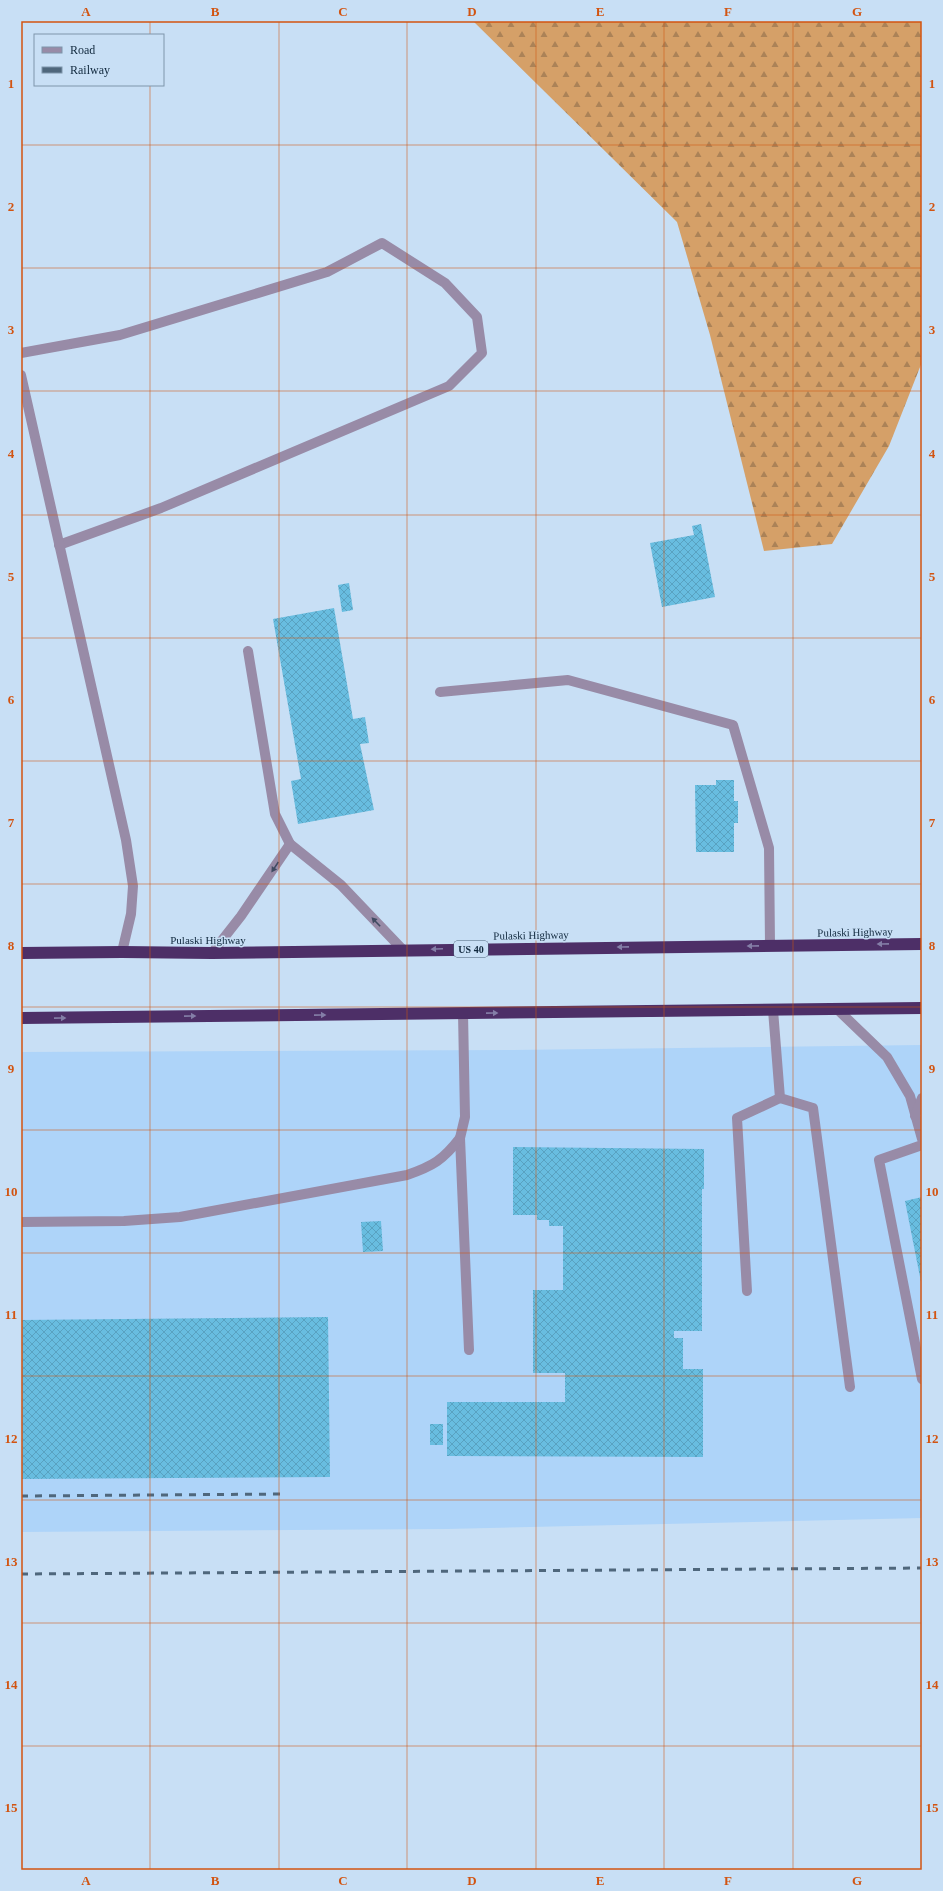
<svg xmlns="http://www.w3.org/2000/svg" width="943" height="1891" viewBox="0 0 943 1891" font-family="Georgia,serif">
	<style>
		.built { fill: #aed4f9 }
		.forest { fill: url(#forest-firs) }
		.building { fill: url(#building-cross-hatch) }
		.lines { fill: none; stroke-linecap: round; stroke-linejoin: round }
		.minor { stroke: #988ba7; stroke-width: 10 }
		.highway { stroke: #4d2f67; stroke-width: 12 }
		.rail { stroke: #4f677c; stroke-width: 3; stroke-dasharray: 7 7; stroke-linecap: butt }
		.oneway { fill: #404b62 }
		.oneway2 { fill: #847ea7 }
		.grid { fill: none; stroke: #d25411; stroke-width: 1; stroke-opacity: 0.55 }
		.labels { text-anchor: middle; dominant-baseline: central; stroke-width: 3; stroke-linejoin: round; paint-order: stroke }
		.shield { fill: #c8dff5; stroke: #475f74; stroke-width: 1 }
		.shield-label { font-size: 10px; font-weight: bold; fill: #10283d }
		.street-label { font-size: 11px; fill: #10283d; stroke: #c8dff5 }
		.neatline { fill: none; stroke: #d25411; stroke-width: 1.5 }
		.grid-label { font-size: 13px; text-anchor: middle; font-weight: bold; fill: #d25411 }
	</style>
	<defs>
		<pattern id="forest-firs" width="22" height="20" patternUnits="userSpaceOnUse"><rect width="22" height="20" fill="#d5a068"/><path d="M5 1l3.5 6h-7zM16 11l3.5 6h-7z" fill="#ab8257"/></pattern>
		<pattern id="building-cross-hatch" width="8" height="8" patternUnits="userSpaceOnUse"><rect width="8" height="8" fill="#68bde0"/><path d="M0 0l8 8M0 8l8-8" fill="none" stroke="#59a2c1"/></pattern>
	</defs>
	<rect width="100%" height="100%" fill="#c8dff5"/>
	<polygon class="built" points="922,1045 922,1518 447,1529 21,1532 21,1052 512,1050"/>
	<polygon class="forest" points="473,21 922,21 922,362 889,446 832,544 764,551 710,335 677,222"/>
	<g class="building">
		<polygon points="701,524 715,597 662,607 650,543 694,535 692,526"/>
		<polygon points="349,583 353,610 342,612 338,585"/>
		<polygon points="334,608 353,719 365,717 369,743 360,744 374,810 298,824 291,781 301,779 273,619"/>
		<polygon points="716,780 734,780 734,801 738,801 738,823 734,823 734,852 696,852 695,785 716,785"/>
		<polygon points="513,1147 704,1149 704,1189 702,1189 702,1331 674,1331 674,1338 683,1338 683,1369 703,1369 703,1457 447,1456 447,1402 565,1402 565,1373 533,1373 533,1290 563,1290 563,1226 549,1226 549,1220 537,1220 537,1215 513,1215"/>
		<polygon points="922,1197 922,1282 921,1282 905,1201"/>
		<polygon points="381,1221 383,1251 363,1252 361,1222"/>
		<polygon points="328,1317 330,1477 21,1479 21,1320"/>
		<rect x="430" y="1424" width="13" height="21"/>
	</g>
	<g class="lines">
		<g class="minor">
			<polyline points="21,353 120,335 327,272 382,243 445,283 477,317 482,353 449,386 161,508 59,545"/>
			<polyline points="21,375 126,840 133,886 131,914 122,952"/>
			<polyline points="248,651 275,814 290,844"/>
			<polyline points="440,692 568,680 733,725 769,848 770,945"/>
			<polyline points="212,953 241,916 290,844 341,885 403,950"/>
			<polyline points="837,1009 887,1057 910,1096 922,1139"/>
			<polyline points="773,1010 780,1098 813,1108 850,1387"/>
			<polyline points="463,1013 465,1117 460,1138 469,1350"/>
			<polyline points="915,1116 922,1098"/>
			<polyline points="922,1145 879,1160 922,1379"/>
			<path d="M21 1222 124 1221 180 1217 407 1175C433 1166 443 1160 460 1138"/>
			<polyline points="747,1291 737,1118 780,1098"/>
		</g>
		<g class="highway">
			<polyline points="21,953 122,952 212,953 922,944"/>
			<polyline points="21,1018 922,1008"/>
		</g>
		<g class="rail">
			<polyline points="21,1496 285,1494"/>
			<polyline points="21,1574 922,1568"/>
		</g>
	</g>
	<defs><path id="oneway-solid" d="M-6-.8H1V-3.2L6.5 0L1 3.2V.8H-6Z"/></defs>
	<g class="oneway">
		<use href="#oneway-solid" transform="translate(275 867) rotate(124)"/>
		<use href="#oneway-solid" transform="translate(376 922) rotate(-134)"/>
	</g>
	<g class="oneway2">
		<use href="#oneway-solid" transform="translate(883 944) rotate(179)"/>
		<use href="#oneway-solid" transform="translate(753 946) rotate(179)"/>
		<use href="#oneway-solid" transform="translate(623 947) rotate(179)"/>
		<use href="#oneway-solid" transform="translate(437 949) rotate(178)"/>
		<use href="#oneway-solid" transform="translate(492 1013) rotate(-1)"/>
		<use href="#oneway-solid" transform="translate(320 1015) rotate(-1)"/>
		<use href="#oneway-solid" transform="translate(190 1016) rotate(-1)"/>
		<use href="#oneway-solid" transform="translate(60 1018) rotate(-1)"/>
	</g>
	<path class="grid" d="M150 21V35M279 21V1870M407 21V1870M536 21V1870M664 21V1870M793 21V1870M150 85V1870M21 145H922M21 268H922M21 391H922M21 515H922M21 638H922M21 761H922M21 884H922M21 1007H922M21 1130H922M21 1253H922M21 1376H922M21 1500H922M21 1623H922M21 1746H922"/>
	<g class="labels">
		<rect class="shield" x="454" y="941" width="34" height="16" rx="3"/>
		<g class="shield-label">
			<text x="471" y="949">US 40</text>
		</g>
		<g class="street-label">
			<text transform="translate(855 932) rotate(-1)">Pulaski Highway</text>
			<text transform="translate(531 935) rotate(-1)">Pulaski Highway</text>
			<text x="208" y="940">Pulaski Highway</text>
		</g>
	</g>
	<rect width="943" height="1891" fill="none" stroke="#c8dff5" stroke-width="44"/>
	<rect x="34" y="34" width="130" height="52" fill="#c8dff5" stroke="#7e96ab"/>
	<rect x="42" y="47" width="20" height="6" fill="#988ba7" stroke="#7e96ab"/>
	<text x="70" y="54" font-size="12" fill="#10283d">Road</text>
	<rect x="42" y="67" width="20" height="6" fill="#4f677c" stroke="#7e96ab"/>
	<text x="70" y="74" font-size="12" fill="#10283d">Railway</text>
	<rect x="22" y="22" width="899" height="1847" class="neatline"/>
	<g class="grid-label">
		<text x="86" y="16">A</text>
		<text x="215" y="16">B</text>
		<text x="343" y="16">C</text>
		<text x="472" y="16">D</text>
		<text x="600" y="16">E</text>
		<text x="728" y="16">F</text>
		<text x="857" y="16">G</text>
		<text x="11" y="88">1</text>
		<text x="932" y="88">1</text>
		<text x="11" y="211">2</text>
		<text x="932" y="211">2</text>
		<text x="11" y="334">3</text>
		<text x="932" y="334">3</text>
		<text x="11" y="458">4</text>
		<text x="932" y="458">4</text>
		<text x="11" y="581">5</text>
		<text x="932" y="581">5</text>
		<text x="11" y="704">6</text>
		<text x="932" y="704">6</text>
		<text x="11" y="827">7</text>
		<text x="932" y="827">7</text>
		<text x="11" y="950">8</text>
		<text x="932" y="950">8</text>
		<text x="11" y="1073">9</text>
		<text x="932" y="1073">9</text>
		<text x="11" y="1196">10</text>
		<text x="932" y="1196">10</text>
		<text x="11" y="1319">11</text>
		<text x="932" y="1319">11</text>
		<text x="11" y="1443">12</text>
		<text x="932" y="1443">12</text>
		<text x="11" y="1566">13</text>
		<text x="932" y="1566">13</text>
		<text x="11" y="1689">14</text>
		<text x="932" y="1689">14</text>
		<text x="11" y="1812">15</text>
		<text x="932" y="1812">15</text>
		<text x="86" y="1885">A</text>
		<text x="215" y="1885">B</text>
		<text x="343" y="1885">C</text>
		<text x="472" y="1885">D</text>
		<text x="600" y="1885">E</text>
		<text x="728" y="1885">F</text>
		<text x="857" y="1885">G</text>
	</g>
</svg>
